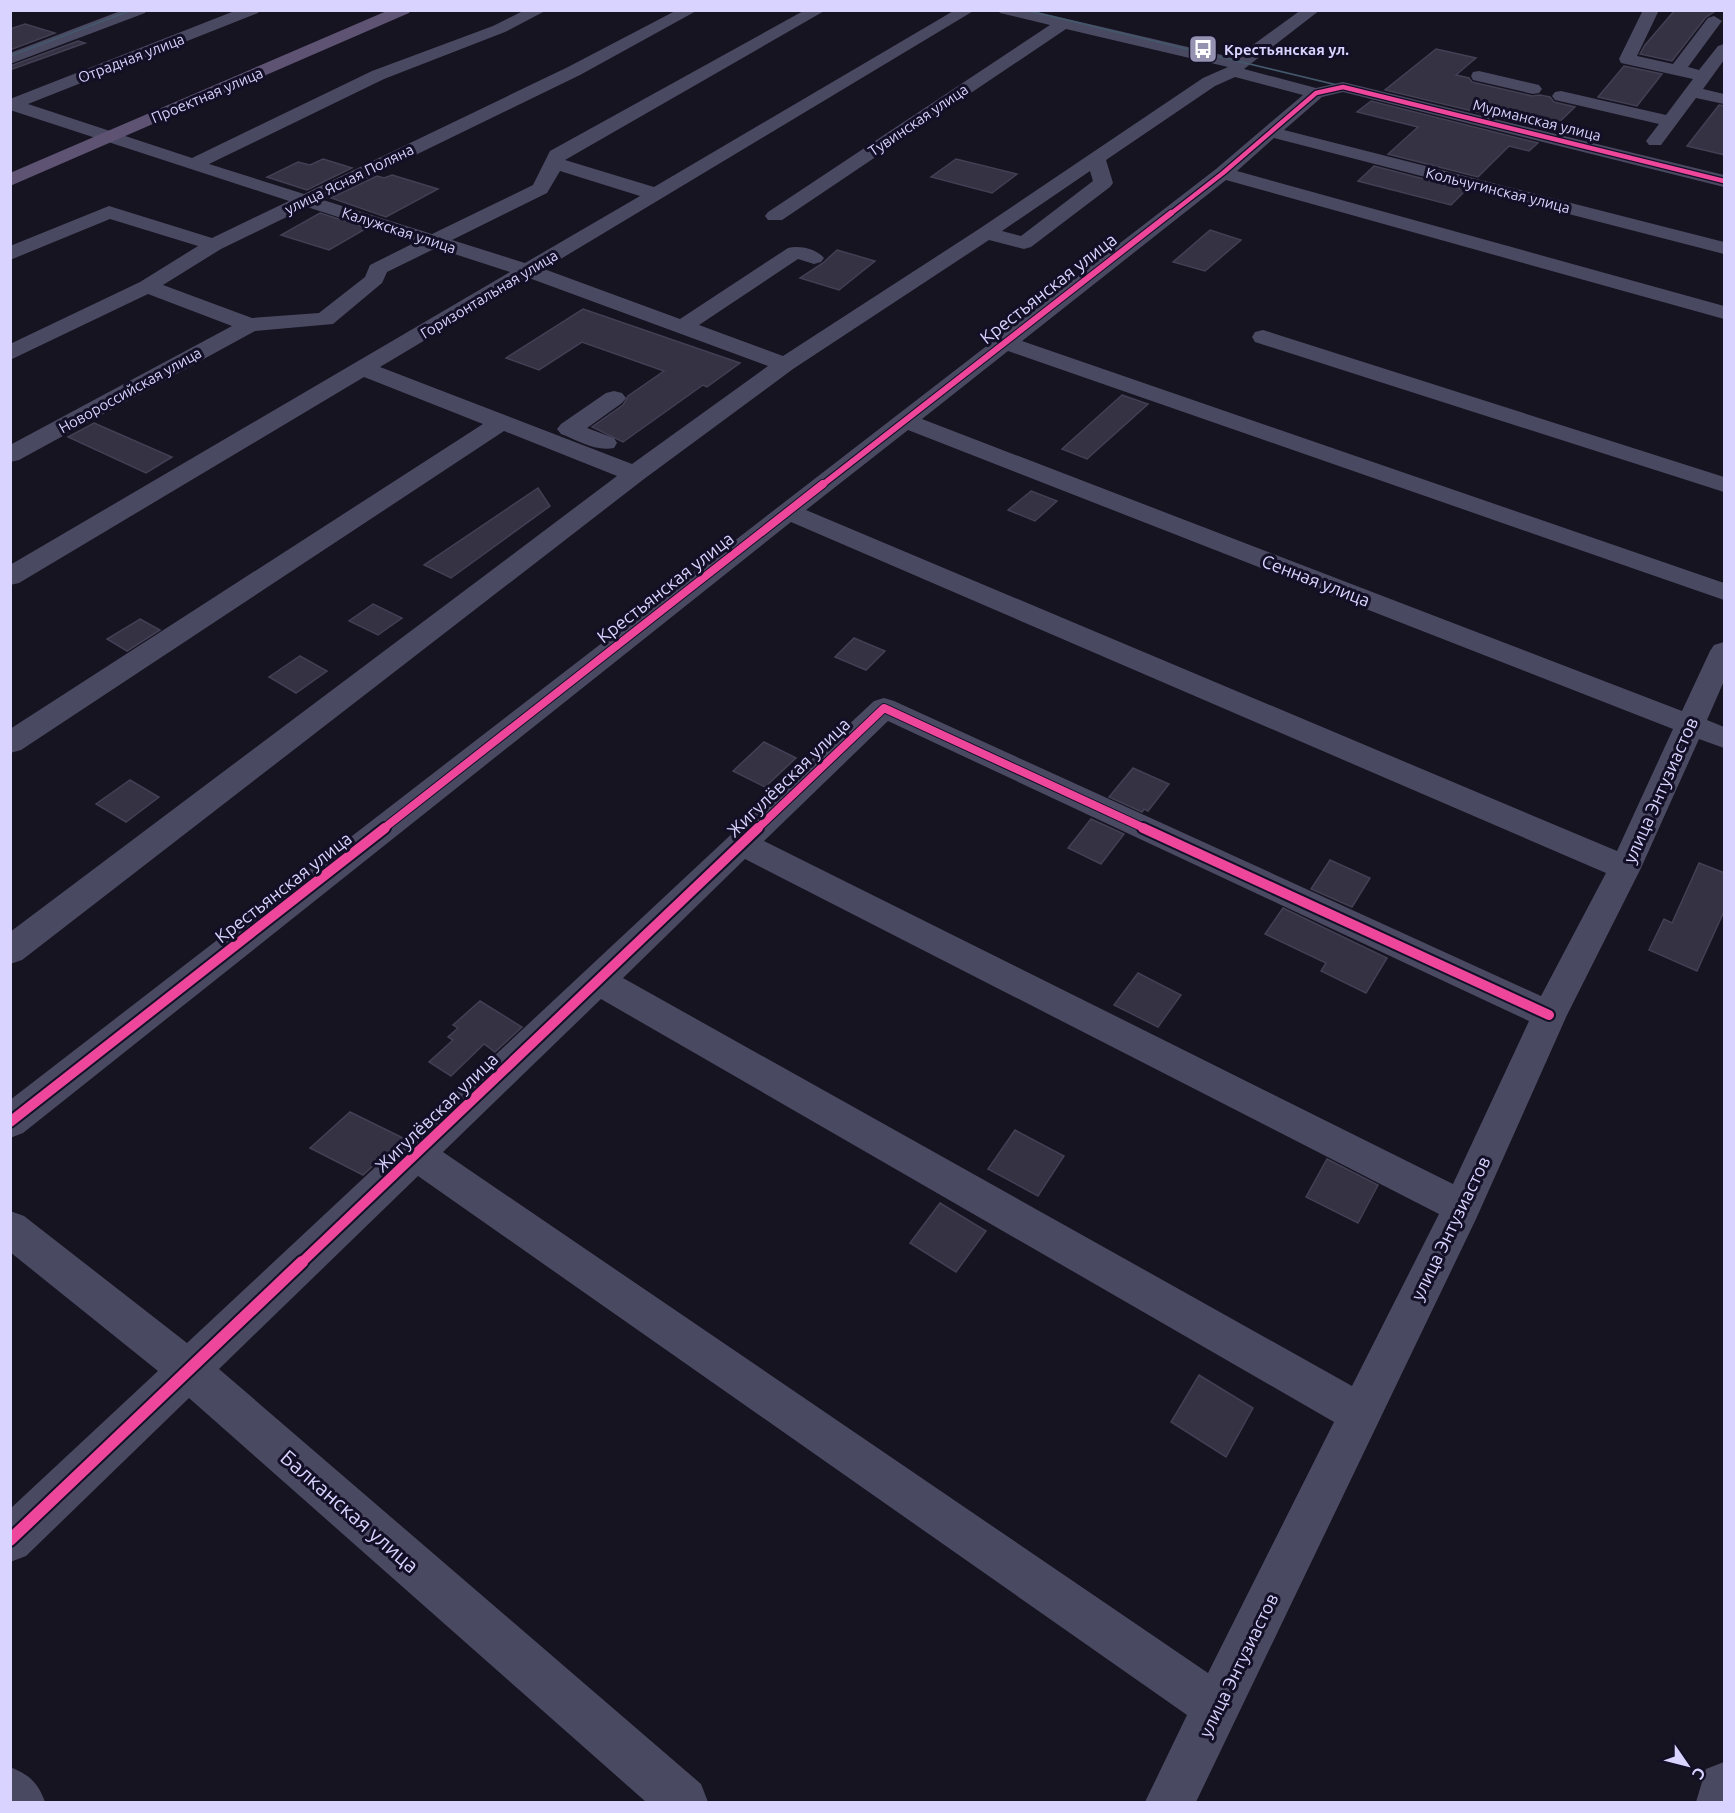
<svg xmlns="http://www.w3.org/2000/svg" width="1735" height="1813" viewBox="0 0 1735 1813" font-family="Ubuntu,sans-serif">
	<style>
		.building { fill: #343243; stroke: #433f54; stroke-width: 1.5 }
		.lines { fill: none; stroke-linecap: round; stroke-linejoin: round }
		.minor { fill: #4a4962; fill-rule: evenodd }
		.major { fill: #5e5373; fill-rule: evenodd }
		.tram { stroke: #43596b; stroke-width: 1.5 }
		.cycleway-far4-casing { stroke: #130f26; stroke-width: 7 }
		.cycleway-far3-casing { stroke: #130f26; stroke-width: 8 }
		.cycleway-far2-casing { stroke: #130f26; stroke-width: 10 }
		.cycleway-far1-casing { stroke: #130f26; stroke-width: 14 }
		.cycleway-casing { stroke: #130f26; stroke-width: 16 }
		.cycleway-far4 { stroke: #ed469a; stroke-width: 4.5 }
		.cycleway-far3 { stroke: #ed469a; stroke-width: 6 }
		.cycleway-far2 { stroke: #ed469a; stroke-width: 8 }
		.cycleway-far1 { stroke: #ed469a; stroke-width: 10 }
		.cycleway { stroke: #ed469a; stroke-width: 12 }
		.labels { text-anchor: middle; dominant-baseline: central; stroke-width: 6; stroke-linejoin: round; paint-order: stroke }
		.far-poi-label { font-size: 15px; font-weight: bold; fill: #d9d4ff; stroke: #130f26; text-anchor: start }
		.far-street-label { font-size: 15px; fill: #d9d4ff; stroke: #130f26 }
		.street-label { font-size: 18px; fill: #d9d4ff; stroke: #130f26 }
		.near-street-label { font-size: 21px; fill: #d9d4ff; stroke: #130f26 }
	</style>
	<rect width="100%" height="100%" fill="#161421"/>
	<g class="building">
		<polygon points="1675,10 1717,10 1706,17 1672,61 1640,54 1645,45"/>
		<polygon points="25,24 55,33 10,50 10,29"/>
		<polygon points="78,41 85,43 10,70 10,66"/>
		<polygon points="1436,49 1476,58 1456,75 1469,78 1472,82 1532,96 1540,95 1550,97 1554,102 1575,107 1551,130 1385,90"/>
		<polygon points="1624,66 1662,74 1637,106 1598,97"/>
		<polygon points="1371,101 1538,143 1529,151 1509,146 1478,177 1388,154 1418,127 1357,112"/>
		<polygon points="1719,105 1725,106 1725,155 1687,146"/>
		<polygon points="323,159 352,168 307,190 267,177 298,162 310,165"/>
		<polygon points="956,159 1017,174 992,193 931,177"/>
		<polygon points="1374,166 1466,190 1451,205 1358,181"/>
		<polygon points="392,175 438,189 386,217 331,198 377,176 384,178"/>
		<polygon points="320,213 367,228 329,250 281,235"/>
		<polygon points="1210,230 1241,240 1205,271 1173,262"/>
		<polygon points="837,250 875,261 839,290 800,278 823,263"/>
		<polygon points="583,309 740,363 707,387 703,385 623,442 592,427 623,405 628,396 664,371 582,342 539,370 506,358"/>
		<polygon points="1122,395 1148,404 1087,459 1062,449"/>
		<polygon points="94,423 172,457 146,473 68,437"/>
		<polygon points="538,488 550,506 451,578 424,565"/>
		<polygon points="1031,491 1057,501 1035,521 1008,510"/>
		<polygon points="373,604 402,618 378,635 349,621"/>
		<polygon points="140,619 160,630 127,651 107,639"/>
		<polygon points="854,638 885,651 866,670 835,657"/>
		<polygon points="300,656 327,671 296,693 269,677"/>
		<polygon points="764,742 796,758 765,787 733,771"/>
		<polygon points="1133,768 1169,784 1148,811 1144,809 1142,812 1109,797"/>
		<polygon points="130,780 159,797 126,822 96,804"/>
		<polygon points="1091,819 1124,834 1101,864 1068,848"/>
		<polygon points="1330,860 1370,878 1352,907 1311,889"/>
		<polygon points="1699,863 1725,873 1725,909 1697,971 1649,950 1664,919 1672,923"/>
		<polygon points="1283,908 1387,958 1366,993 1321,971 1326,963 1265,934"/>
		<polygon points="1138,973 1181,995 1158,1027 1114,1005"/>
		<polygon points="480,1001 522,1027 495,1052 484,1044 451,1076 429,1062 453,1040 448,1037 458,1028 453,1025"/>
		<polygon points="350,1112 403,1138 363,1175 310,1148"/>
		<polygon points="1015,1130 1064,1156 1038,1196 988,1169"/>
		<polygon points="1327,1159 1378,1185 1358,1223 1306,1197"/>
		<polygon points="940,1203 986,1231 956,1272 910,1243"/>
		<polygon points="1199,1375 1253,1408 1226,1457 1171,1422"/>
	</g>
	<g class="lines">
		<g class="minor">
			<polygon points="123,10 147,10 145,13 10,64 10,53"/>
			<path d="M237 10H260L258 13 28 104 192 158 372 71 493 26 525 10H547L505 32 384 79 209 164 304 194 568 67 677 10H698L580 75 323 200 432 234 533 185 550 151 805 10H826L565 160 654 187 955 10H975L544 269 680 319 788 248C799 245 817 249 824 258L821 262 814 264 798 259 699 325 783 356 979 229 1203 78 1228 67 1066 29 782 220H768L765 216 768 212 1050 25 1000 13 998 10H1029L1235 58 1301 10H1320L1244 69 1316 88 1343 82 1724 175V187L1343 92 1322 97 1284 130 1724 242V254L1274 138 1237 171 1724 306V319L1226 180 1022 341 1724 583V600L1008 351 922 419 1682 711 1710 651 1714 645 1724 642V681L1707 720 1724 727V748L1699 739 1641 868 1567 1015 1476 1219 1196 1802H1145L1187 1715 418 1176 219 1369 701 1784 708 1802H646L189 1398 26 1556 10 1562V1509L158 1371 10 1252V1211L24 1216 187 1343 874 701 884 698 894 701 1541 996 1606 873 791 522 23 1133 10 1138V1100L1216 169 1303 95 1235 77 1215 86 1106 160 1113 183 1110 187 1031 247 1024 249 989 240 793 369 644 479 22 960 10 964V932L617 476 504 431 21 750 10 753V729L483 424 364 377 19 583 10 585V565L510 272 436 248 387 272 382 283 333 324 255 331 19 460 10 462V445L232 326 148 294 10 360V344L140 282 198 246 110 219 10 260V246L109 206 212 238 289 201 10 110V99ZM560 171 640 196 525 263 452 240 547 193ZM1090 171 1093 181 1021 236 1002 231ZM307 207 416 242 370 265 365 277 319 313 252 318 163 285 221 249ZM529 278 768 366 632 464 380 367ZM908 430 1673 729 1617 851 806 510ZM888 721 1529 1021 1453 1184 764 841ZM745 859 1439 1214 1352 1386 623 978ZM601 999 1334 1422 1208 1673 443 1152Z"/>
			<polygon points="1643,10 1659,10 1637,56 1673,64 1708,18 1714,16 1722,21 1688,67 1699,70 1718,46 1724,44 1724,60 1703,89 1724,94 1724,104 1696,98 1661,145 1649,145 1646,141 1659,124 1555,100 1552,96 1555,92 1561,91 1666,115 1693,79 1621,63 1619,59"/>
			<polygon points="1479,71 1539,85 1542,89 1539,93 1533,94 1473,80 1471,76 1473,72"/>
			<polygon points="1263,330 1724,477 1724,492 1255,342 1252,337 1255,332"/>
			<path d="M614 391 622 393 626 398 622 403 587 428 614 438 617 443 614 448C596 452 577 440 561 434L557 429 561 424 606 393Z"/>
			<polygon points="1724,1762 1724,1802 1696,1802 1706,1769"/>
			<path d="M10 1767C30 1775 38 1783 45 1802H10Z"/>
		</g>
		<polygon class="major" points="389,10 411,10 409,13 10,186 10,173"/>
		<g class="tram">
			<polyline points="1025,10 1724,178"/>
			<polyline points="10,56 132,10"/>
		</g>
		<g class="cycleway-far4-casing">
			<polyline id="cycleway-far4" points="1169,215 1223,173 1316,93 1343,87 1724,181"/>
		</g>
		<g class="cycleway-far3-casing">
			<polyline id="cycleway-far3" points="821,486 1171,213"/>
		</g>
		<g class="cycleway-far2-casing">
			<g id="cycleway-far2">
				<polyline points="383,829 823,484"/>
				<polyline points="757,829 884,708 1146,829"/>
			</g>
		</g>
		<g class="cycleway-far1-casing">
			<g id="cycleway-far1">
				<polyline points="1143,828 1549,1015"/>
				<polyline points="10,1122 385,828"/>
				<polyline points="300,1264 758,828"/>
			</g>
		</g>
		<g class="cycleway-casing">
			<polyline id="cycleway" points="10,1540 302,1262"/>
		</g>
		<use href="#cycleway-far4" class="cycleway-far4"/>
		<use href="#cycleway-far3" class="cycleway-far3"/>
		<use href="#cycleway-far2" class="cycleway-far2"/>
		<use href="#cycleway-far1" class="cycleway-far1"/>
		<use href="#cycleway" class="cycleway"/>
	</g>
	<defs>
		<g id="bus-square" transform="scale(1.5)"><rect x="-9" y="-9" width="18" height="18" rx="4" fill="#9591b1" stroke="#130f26"/><path d="M-5-6H5V4H4V6H2V4H-2V6H-4V4H-5ZM-3.5-4V0h7V-4ZM-3.5 1.2v1.5H-2V1.2ZM2 1.2v1.5H3.5V1.2Z" fill="#fff"/></g>
	</defs>
	<g fill-rule="evenodd">
		<use href="#bus-square" x="1203" y="49"/>
	</g>
	<g class="labels">
		<g class="far-poi-label">
			<text x="1224" y="49">Крестьянская ул.</text>
		</g>
		<g class="far-street-label">
			<text transform="translate(131 58) rotate(-21)">Отрадная улица</text>
			<text transform="translate(207 95) rotate(-23)">Проектная улица</text>
			<text transform="translate(918 120) rotate(-34)">Тувинская улица</text>
			<text transform="translate(1537 120) rotate(14)">Мурманская улица</text>
			<text transform="translate(349 179) rotate(-26)">улица Ясная Поляна</text>
			<text transform="translate(1498 190) rotate(14)">Кольчугинская улица</text>
			<text transform="translate(399 230) rotate(18)">Калужская улица</text>
			<text transform="translate(489 294) rotate(-31)">Горизонтальная улица</text>
			<text transform="translate(130 390) rotate(-29)">Новороссийская улица</text>
		</g>
		<g class="street-label">
			<text transform="translate(1048 288) rotate(-38)">Крестьянская улица</text>
			<text transform="translate(1316 580) rotate(21)">Сенная улица</text>
			<text transform="translate(665 587) rotate(-38)">Крестьянская улица</text>
			<text transform="translate(788 777) rotate(-44)">Жигулёвская улица</text>
			<text transform="translate(1660 790) rotate(-66)">улица Энтузиастов</text>
			<text transform="translate(283 887) rotate(-38)">Крестьянская улица</text>
			<text transform="translate(436 1112) rotate(-44)">Жигулёвская улица</text>
			<text transform="translate(1450 1228) rotate(-64)">улица Энтузиастов</text>
			<text transform="translate(1238 1665) rotate(-64)">улица Энтузиастов</text>
		</g>
		<g class="near-street-label">
			<text transform="translate(350 1511) rotate(41)">Балканская улица</text>
		</g>
	</g>
	<rect width="1735" height="1813" fill="none" stroke="#d9d4ff" stroke-width="24"/>
	<g transform="translate(1687 1765) rotate(125)" stroke="#130f26" stroke-width="4.5" paint-order="stroke">
	<path d="M0-4.5L10 22L0 15L-10 22Z" fill="#d9d4ff"/>
	<text y="-9" font-size="16" font-weight="bold" text-anchor="middle" fill="#d9d4ff">С</text>
	</g>
</svg>
